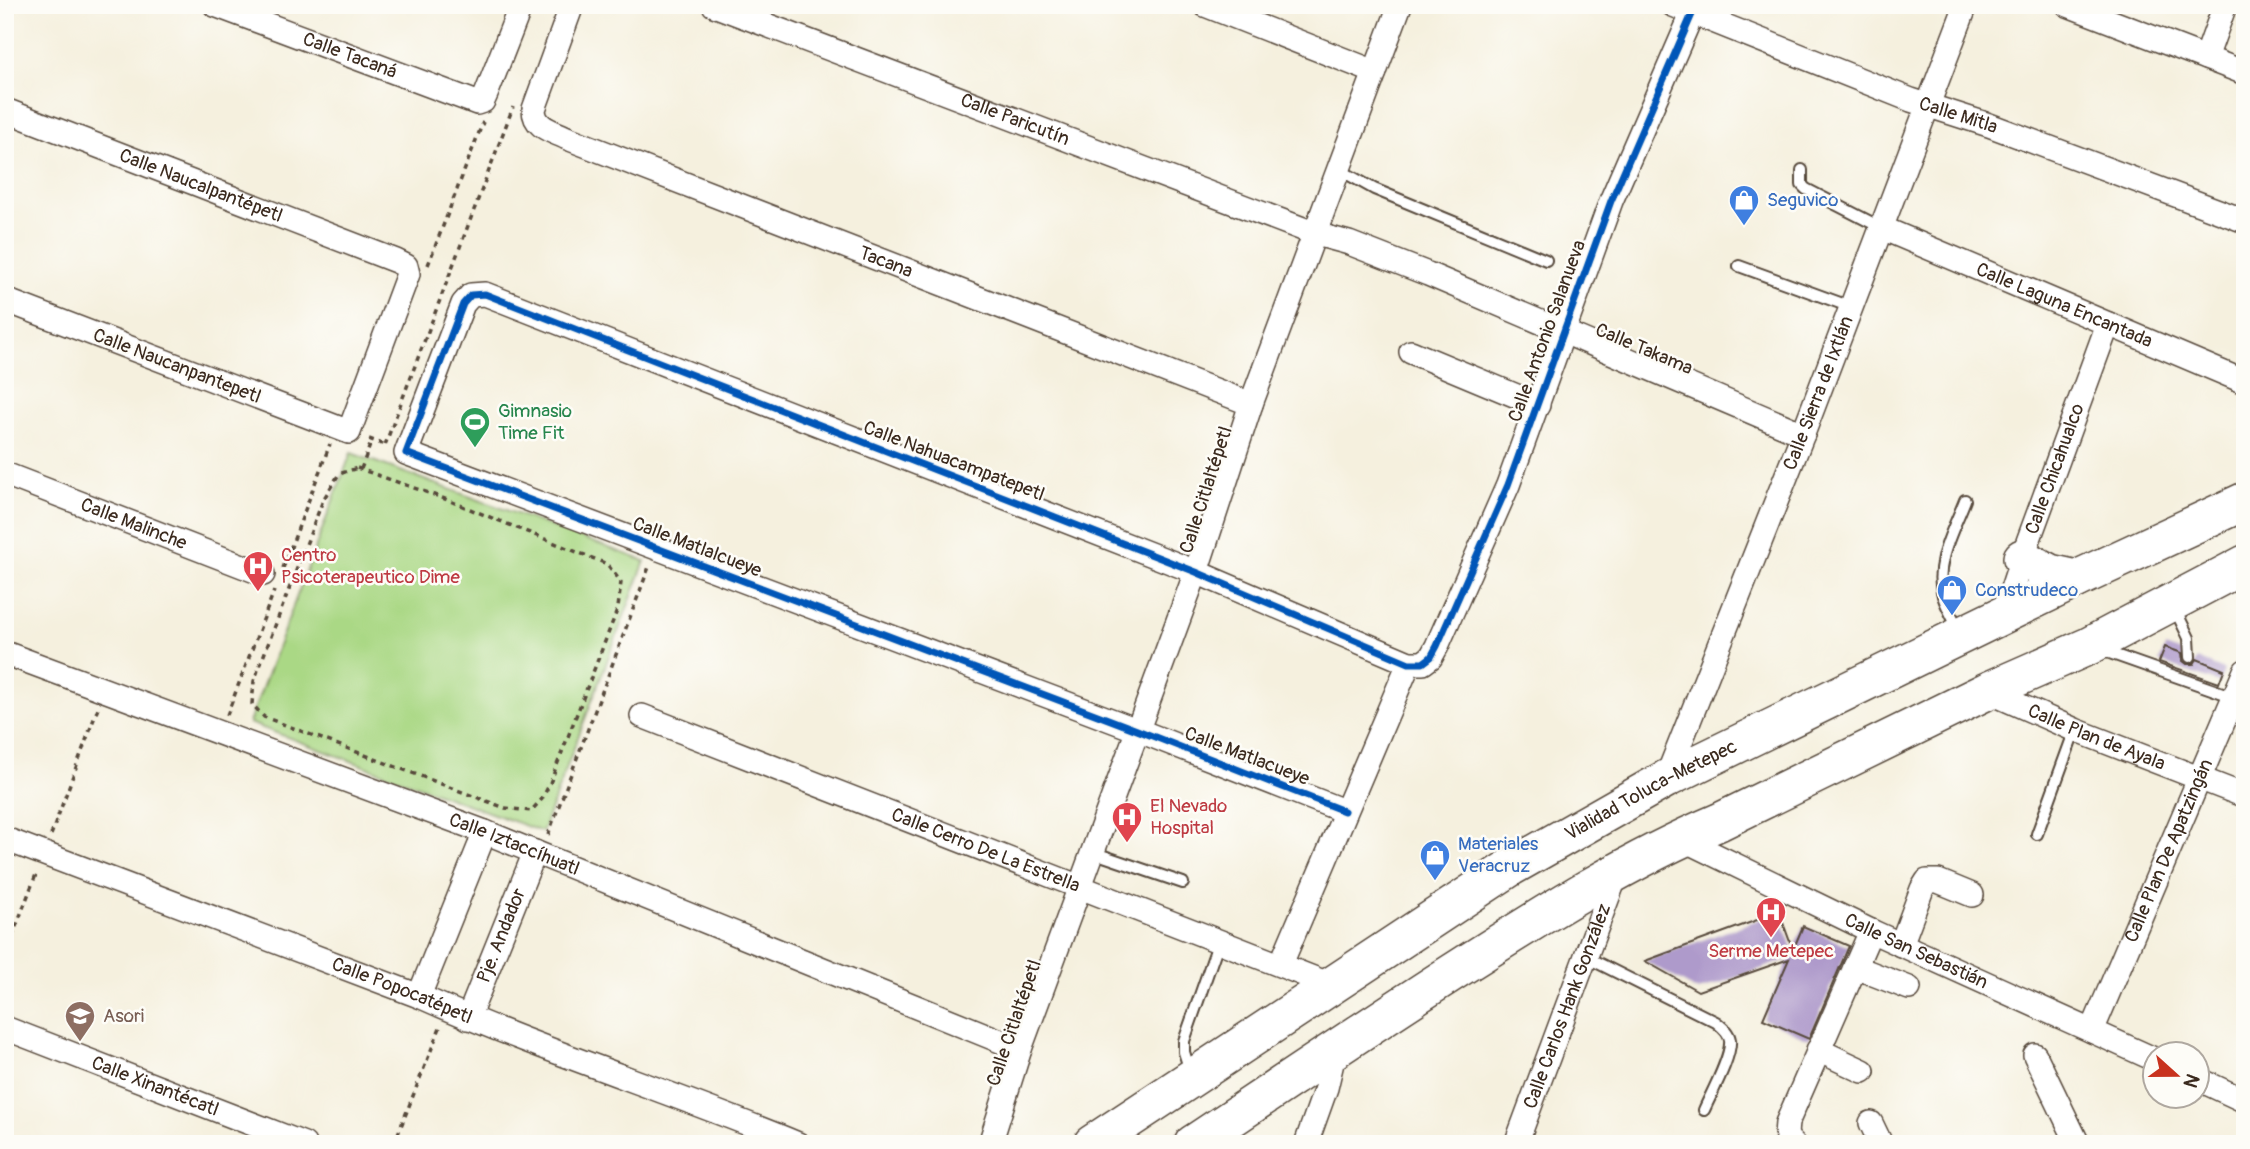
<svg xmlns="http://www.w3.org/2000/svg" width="2250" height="1149" viewBox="0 0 2250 1149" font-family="Pangolin,sans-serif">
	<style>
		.green { fill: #aad885; stroke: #728152; stroke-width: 2 }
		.building { fill: #ae9acb }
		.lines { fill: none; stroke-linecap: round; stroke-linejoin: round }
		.service-casing { stroke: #57483b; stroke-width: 14 }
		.minor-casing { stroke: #57483b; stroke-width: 26 }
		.trunk-casing { stroke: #57483b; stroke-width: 40 }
		.path { stroke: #57483b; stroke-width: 3.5; stroke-dasharray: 5 5; stroke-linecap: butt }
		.service { stroke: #fff; stroke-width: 10 }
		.minor { stroke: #fff; stroke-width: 23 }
		.trunk { stroke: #fff; stroke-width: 37 }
		.cycleway-casing { stroke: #fdfcf7; stroke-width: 11 }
		.cycleway { stroke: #0057b8; stroke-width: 7 }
		.labels { text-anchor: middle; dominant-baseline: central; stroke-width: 5; stroke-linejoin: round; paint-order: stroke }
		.street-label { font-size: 19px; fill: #3b2a1e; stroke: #fdfcf7 }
		.shop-label { font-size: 19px; fill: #366cbe; stroke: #fdfcf7; text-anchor: start }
		.leisure-label { font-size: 19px; fill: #27864d; stroke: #fdfcf7; text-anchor: start }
		.health-label { font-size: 19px; fill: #be3a42; stroke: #fdfcf7; text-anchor: start }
		.education-label { font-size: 19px; fill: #785e54; stroke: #fdfcf7; text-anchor: start }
	</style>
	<rect width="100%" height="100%" fill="#fdfcf7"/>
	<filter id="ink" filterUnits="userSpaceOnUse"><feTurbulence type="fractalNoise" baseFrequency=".0143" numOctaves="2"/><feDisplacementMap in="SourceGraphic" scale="14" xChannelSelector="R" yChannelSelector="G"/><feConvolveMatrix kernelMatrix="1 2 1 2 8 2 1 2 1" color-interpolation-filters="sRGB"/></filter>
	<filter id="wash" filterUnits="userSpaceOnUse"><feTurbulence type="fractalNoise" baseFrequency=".00686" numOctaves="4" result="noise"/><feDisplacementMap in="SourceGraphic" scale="28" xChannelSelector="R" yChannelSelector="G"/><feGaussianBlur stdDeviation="1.57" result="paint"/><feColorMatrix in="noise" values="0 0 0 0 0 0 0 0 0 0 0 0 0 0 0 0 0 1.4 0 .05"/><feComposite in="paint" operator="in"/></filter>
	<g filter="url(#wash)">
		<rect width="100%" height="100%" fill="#f5f0de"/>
		<polygon class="green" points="351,453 645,561 542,832 249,723"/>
		<g id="blocks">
			<g class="building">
				<polygon points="2165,647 2182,653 2183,661 2187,664 2194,664 2197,659 2224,670 2219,683 2159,662"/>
				<polygon points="1779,912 1793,950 1803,926 1849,946 1809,1039 1763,1019 1789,959 1698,991 1645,961"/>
			</g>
		</g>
	</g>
	<g filter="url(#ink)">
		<use href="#blocks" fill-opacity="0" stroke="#57483b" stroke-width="2"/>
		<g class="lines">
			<g class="service-casing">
				<g id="service">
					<polyline points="1340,170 1374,189 1546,260"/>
					<polyline points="1802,170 1802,185 1806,189 1882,228"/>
					<polyline points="1739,266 1851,307"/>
					<polyline points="2174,607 2189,638 2190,657"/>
					<path d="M1960 632C1954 620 1947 608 1943 596 1933 564 1954 529 1965 500"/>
					<polyline points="2101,650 2234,697"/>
					<polyline points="2037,834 2075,730"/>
					<polyline points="1092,852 1183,883"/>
					<path d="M1586 957 1716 1022C1722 1027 1729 1032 1730 1040 1732 1056 1711 1094 1704 1110"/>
					<polyline points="1190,1071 1184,1052 1184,1041 1219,941"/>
				</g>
			</g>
			<g class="minor-casing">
				<g id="minor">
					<path id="s1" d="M215 5 477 103 483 101 487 92 521 5"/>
					<path id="s2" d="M572 5 534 109C534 128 553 131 567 138L1251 404"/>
					<path id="s3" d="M714 5 1316 234 1349 243 1428 274 1803 434"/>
					<polyline points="1205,5 1375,72"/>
					<path id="s4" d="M1673 5 1911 100 1989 125 2245 221"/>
					<polyline points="2068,5 2245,73"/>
					<polyline points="2206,58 2225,5"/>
					<path id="s5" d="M5 110 396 261 406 266 408 274 349 432 5 300"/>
					<path id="s6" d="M1882 228 2245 382"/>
					<polyline points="1411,352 1538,405"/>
					<path id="s7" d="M5 474 263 574"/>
					<path id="s8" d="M2003 616 2022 558 2108 324"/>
					<path id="s9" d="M5 653 485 832 1020 1049"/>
					<path id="s10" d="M1987 691 2075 730 2245 796"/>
					<path id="s11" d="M642 716 1331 985"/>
					<path id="s12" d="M1666 779 1803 434 1966 5"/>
					<polyline points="1344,811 1137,730 406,453 463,304 471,295 485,294 1196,572 1409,663 1423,663 1431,657 1437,646 1508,485 1611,201 1696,5"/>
					<path id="s13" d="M1680 838 1871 931 2156 1060"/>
					<path id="s14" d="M5 839 419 996C542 1051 673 1092 798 1144"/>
					<polyline points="1901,945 1922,889 1927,881 1938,881 1972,895"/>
					<polyline points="1281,964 1409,663"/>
					<polyline points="1855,967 1909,988"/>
					<polyline points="419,996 485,832"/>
					<path id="s15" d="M468 1018 535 852"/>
					<path id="s16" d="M5 1028 304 1144"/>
					<path id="s17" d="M2092 1031 2245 671"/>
					<polyline points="1818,1050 1863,1071"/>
					<polyline points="2035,1055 2078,1144"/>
					<polyline points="2198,1079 2245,1101"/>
					<polyline points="1871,1123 1881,1144"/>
					<polyline points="990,1144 1020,1049 1196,572 1251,404 1400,5"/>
					<polyline points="1306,1144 1326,1088 1335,1050"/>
					<path id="s18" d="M1516 1144 1618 870"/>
					<path d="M1793 1144C1785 1137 1786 1133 1787 1123L1871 931"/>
				</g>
			</g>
			<g class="trunk-casing">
				<g id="trunk">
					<polyline points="2022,558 2050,573 2077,579"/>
					<path id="s19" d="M1092 1144 1511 867 1666 779 2077 579 2245 501"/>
					<path d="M1193 1144C1283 1084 1373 1023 1464 965 1547 912 1629 860 1719 822L1987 691 2089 646 2245 564"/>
				</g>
			</g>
			<g class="path">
				<polyline points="428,265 483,122"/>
				<polyline points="369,439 385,445"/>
				<polyline points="385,445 513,107"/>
				<polygon points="357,468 440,497 607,564 621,582 618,608 550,783 542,799 531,811 505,808 264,717 252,704 254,681 323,500 339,474"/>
				<polyline points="361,469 372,440"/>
				<polyline points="283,568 330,444"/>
				<polyline points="227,715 274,591"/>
				<polyline points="51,835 98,708"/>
				<polyline points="548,835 649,567"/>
				<polyline points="5,955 37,872"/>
				<polyline points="394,1144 441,1025"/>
			</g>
			<use href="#service" class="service"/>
			<use href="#minor" class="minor"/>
			<use href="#trunk" class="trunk"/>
			<g class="cycleway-casing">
				<polyline id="cycleway" points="1344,811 1137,730 406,453 463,304 471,295 485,294 1196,572 1409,663 1423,663 1431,657 1437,646 1508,485 1611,201 1696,5"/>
			</g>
			<use href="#cycleway" class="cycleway"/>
		</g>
	</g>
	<defs>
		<g id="shop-pin" transform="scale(1.575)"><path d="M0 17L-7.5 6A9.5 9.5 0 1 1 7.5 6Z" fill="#3f7fe0" stroke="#fdfcf7"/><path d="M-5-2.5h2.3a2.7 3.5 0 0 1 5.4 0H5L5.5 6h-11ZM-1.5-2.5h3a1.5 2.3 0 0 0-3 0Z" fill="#fff"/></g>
		<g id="stadium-pin" transform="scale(1.575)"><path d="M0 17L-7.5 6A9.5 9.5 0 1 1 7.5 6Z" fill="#2e9e5b" stroke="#fdfcf7"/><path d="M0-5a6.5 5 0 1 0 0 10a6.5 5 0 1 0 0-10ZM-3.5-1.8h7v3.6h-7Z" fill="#fff"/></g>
		<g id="hospital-pin" transform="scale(1.575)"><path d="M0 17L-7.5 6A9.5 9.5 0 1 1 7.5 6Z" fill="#e0444e" stroke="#fdfcf7"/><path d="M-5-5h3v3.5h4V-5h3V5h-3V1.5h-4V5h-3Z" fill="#fff"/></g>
		<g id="university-pin" transform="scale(1.575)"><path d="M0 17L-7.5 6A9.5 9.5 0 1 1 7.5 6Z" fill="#8d6e63" stroke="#fdfcf7"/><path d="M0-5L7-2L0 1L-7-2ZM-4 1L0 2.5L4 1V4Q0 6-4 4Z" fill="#fff"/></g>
	</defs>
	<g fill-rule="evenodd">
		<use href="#shop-pin" x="1744" y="200"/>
		<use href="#stadium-pin" x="475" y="422"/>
		<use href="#hospital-pin" x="258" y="566"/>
		<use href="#shop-pin" x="1952" y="590"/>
		<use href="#hospital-pin" x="1127" y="817"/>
		<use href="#shop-pin" x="1435" y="855"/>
		<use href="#hospital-pin" x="1771" y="912"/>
		<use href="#university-pin" x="80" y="1016"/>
	</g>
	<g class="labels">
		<g class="street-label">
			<text stroke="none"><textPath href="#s1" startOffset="144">Calle Tacaná</textPath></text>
			<text stroke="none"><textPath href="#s4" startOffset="306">Calle Mitla</textPath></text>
			<text stroke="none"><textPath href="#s3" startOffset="322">Calle Paricutín</textPath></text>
			<text stroke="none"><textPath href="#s5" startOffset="210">Calle Naucalpantépetl</textPath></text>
			<text stroke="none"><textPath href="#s2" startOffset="500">Tacana</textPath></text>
			<text stroke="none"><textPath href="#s6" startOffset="198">Calle Laguna Encantada</textPath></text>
			<text transform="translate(1547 331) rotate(-70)">Calle Antonio Salanueva</text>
			<text transform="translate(1644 349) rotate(23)">Calle Takama</text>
			<text transform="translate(177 366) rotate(21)">Calle Naucanpantepetl</text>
			<text stroke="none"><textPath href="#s12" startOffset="415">Calle Sierra de Ixtlán</textPath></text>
			<text transform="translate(954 461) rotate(21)">Calle Nahuacampatepetl</text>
			<text stroke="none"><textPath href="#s8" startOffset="156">Calle Chicahualco</textPath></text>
			<text transform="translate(1206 490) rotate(-72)">Calle Citlaltépetl</text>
			<text stroke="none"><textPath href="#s7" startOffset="138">Calle Malinche</textPath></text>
			<text transform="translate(697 547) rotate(21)">Calle Matlalcueye</text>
			<text stroke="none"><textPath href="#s10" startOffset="119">Calle Plan de Ayala</textPath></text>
			<text transform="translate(1247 756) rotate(21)">Calle Matlacueye</text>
			<text stroke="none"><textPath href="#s19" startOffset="662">Vialidad Toluca-Metepec</textPath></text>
			<text stroke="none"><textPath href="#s9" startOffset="544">Calle Iztaccíhuatl</textPath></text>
			<text stroke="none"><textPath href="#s11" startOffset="369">Calle Cerro De La Estrella</textPath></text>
			<text stroke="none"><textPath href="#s17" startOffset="196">Calle Plan De Apatzingán</textPath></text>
			<text stroke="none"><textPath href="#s15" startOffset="89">Pje. Andador</textPath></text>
			<text stroke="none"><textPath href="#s13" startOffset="262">Calle San Sebastián</textPath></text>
			<text stroke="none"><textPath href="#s14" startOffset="425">Calle Popocatépetl</textPath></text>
			<text stroke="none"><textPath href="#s18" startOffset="147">Calle Carlos Hank González</textPath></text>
			<text transform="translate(1014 1023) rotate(-71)">Calle Citlaltépetl</text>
			<text stroke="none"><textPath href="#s16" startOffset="161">Calle Xinantécatl</textPath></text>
		</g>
		<g class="shop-label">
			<text x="1767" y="200">Seguvico</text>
			<text x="1975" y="590">Construdeco</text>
			<text x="1458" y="844">Materiales<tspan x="1458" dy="22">Veracruz</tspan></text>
		</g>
		<g class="leisure-label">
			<text x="498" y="411">Gimnasio<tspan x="498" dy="22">Time Fit</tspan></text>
		</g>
		<g class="health-label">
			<text x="281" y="555">Centro<tspan x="281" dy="22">Psicoterapeutico Dime</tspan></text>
			<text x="1150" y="806">El Nevado<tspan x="1150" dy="22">Hospital</tspan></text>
			<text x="1771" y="951" text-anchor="middle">Serme Metepec</text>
		</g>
		<g class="education-label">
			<text x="103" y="1016">Asori</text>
		</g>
	</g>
	<rect width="2250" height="1149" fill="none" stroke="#fdfcf7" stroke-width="28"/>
	<g transform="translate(2176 1075) rotate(111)"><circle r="33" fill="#fdfcf7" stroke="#afa8a0" stroke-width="2"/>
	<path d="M0-5L12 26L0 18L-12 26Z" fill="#c8321e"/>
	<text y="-10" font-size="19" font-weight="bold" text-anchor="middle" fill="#3b2a1e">N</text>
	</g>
</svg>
